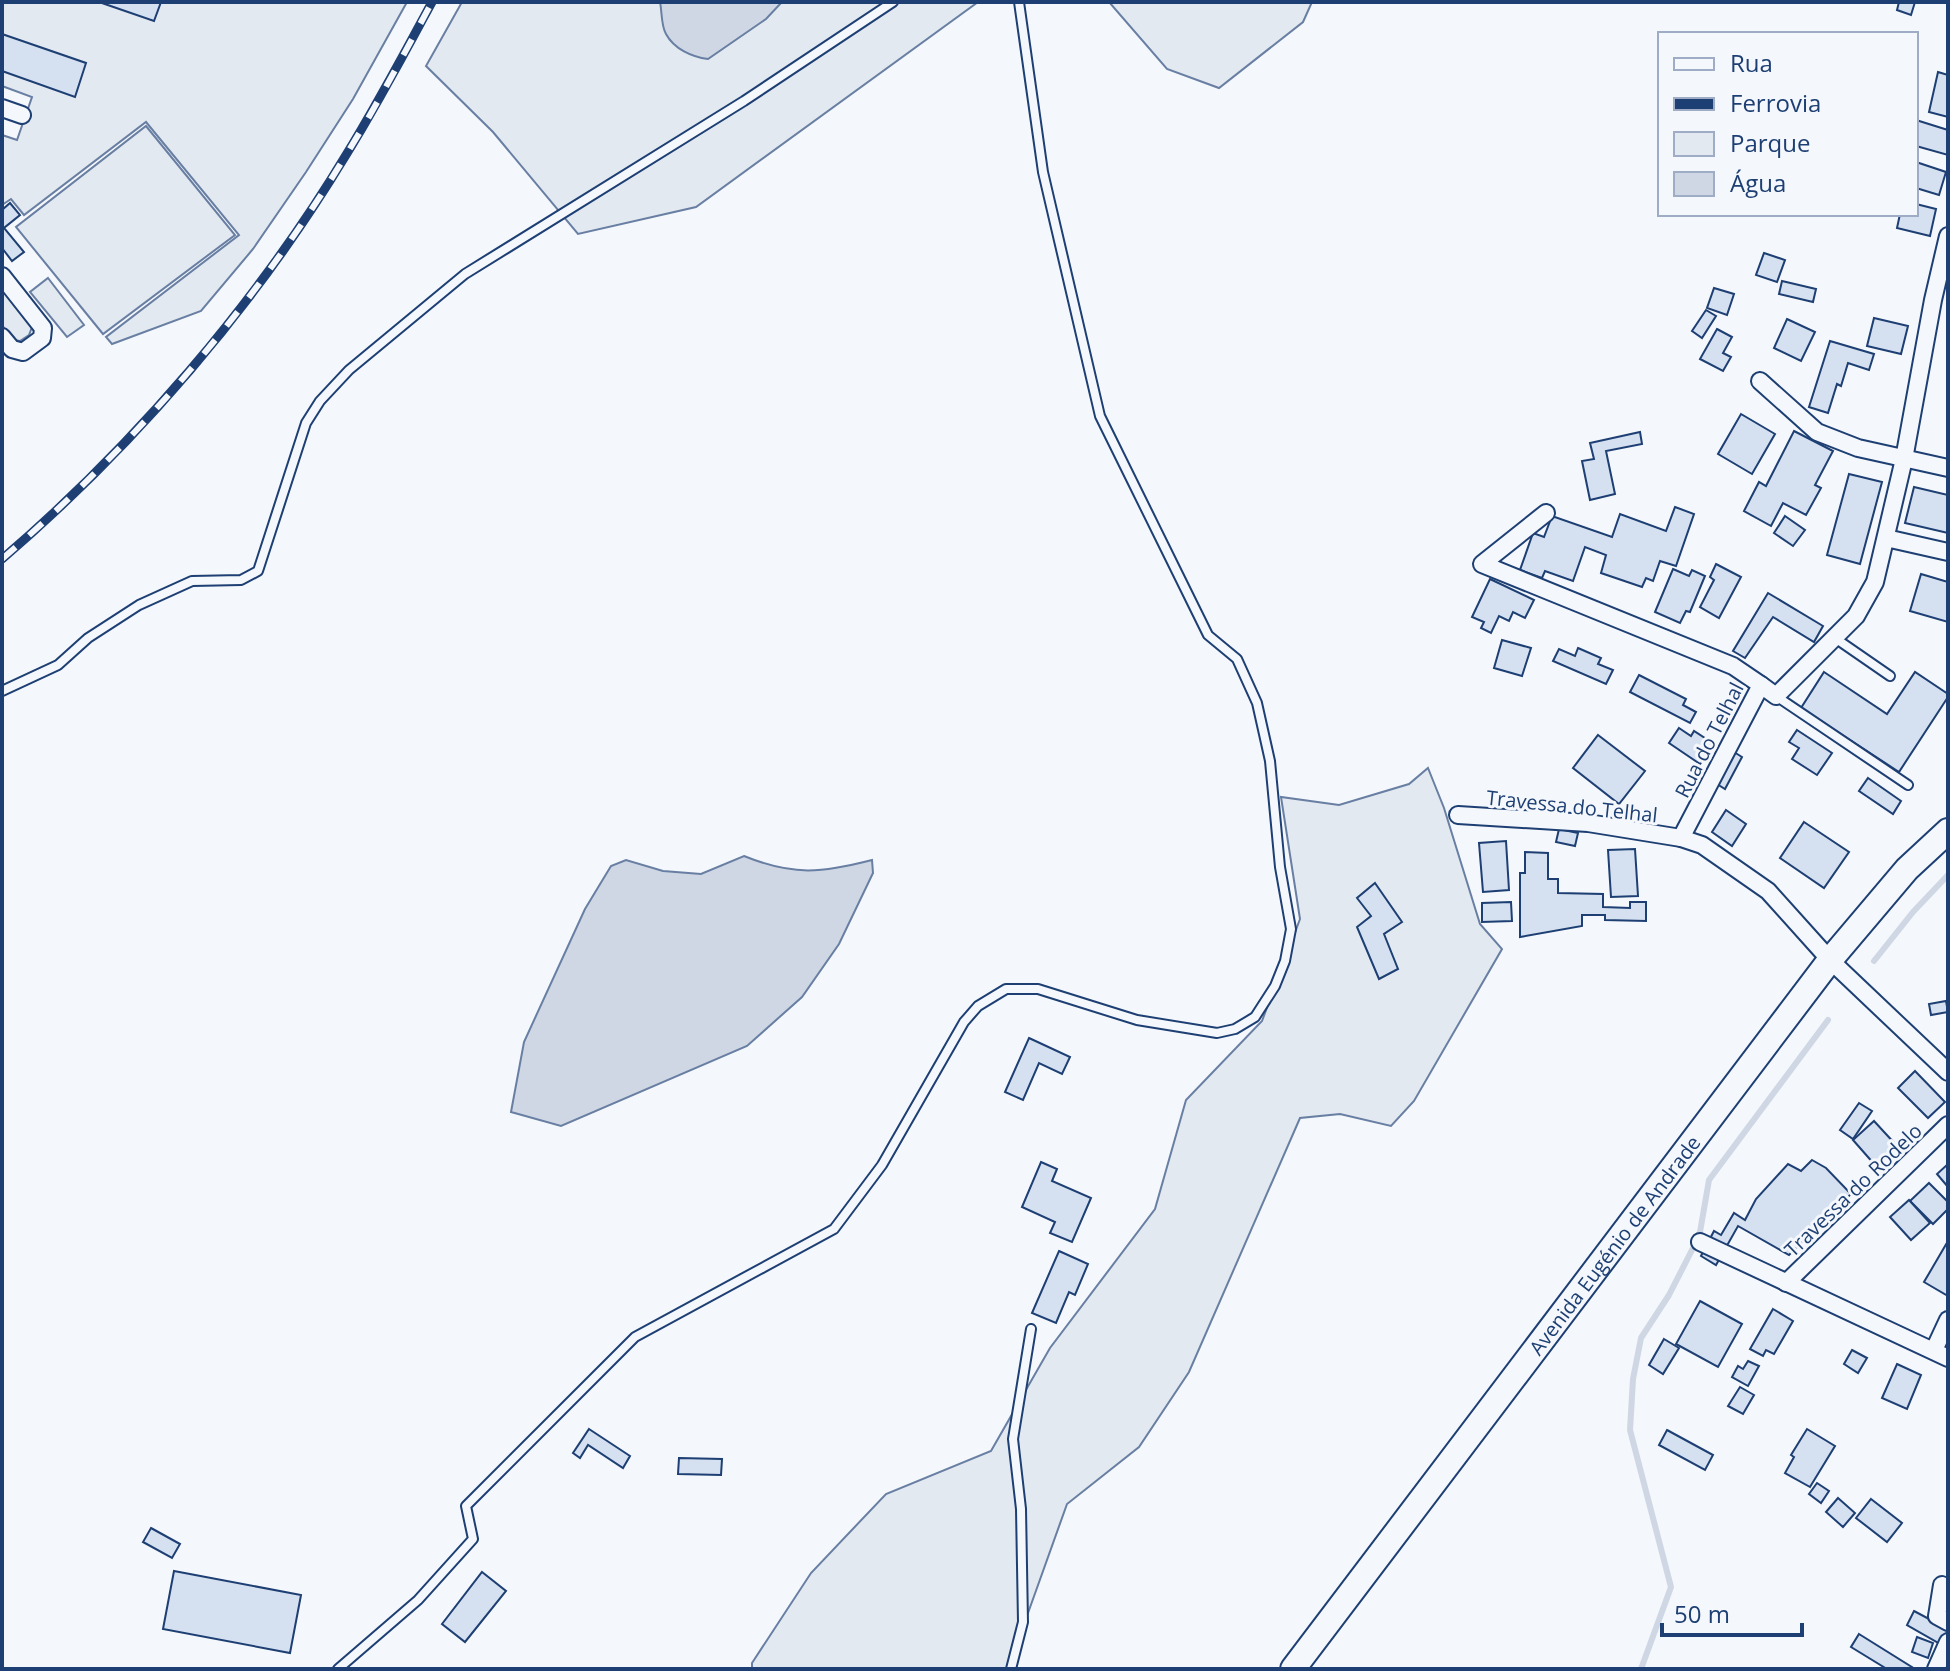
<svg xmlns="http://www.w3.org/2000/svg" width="1950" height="1671" viewBox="0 0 1950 1671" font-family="'Open Sans',sans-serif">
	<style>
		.green { fill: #e3e9f0; stroke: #687fa3; stroke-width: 2 }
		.water { fill: #cfd7e4; stroke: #687fa3; stroke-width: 2 }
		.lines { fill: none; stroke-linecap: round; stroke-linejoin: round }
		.stream { stroke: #cfd7e4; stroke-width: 6 }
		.building { fill: #d5e0f0; stroke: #1d3f73; stroke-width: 2 }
		.service-casing { stroke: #1d3f73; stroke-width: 12 }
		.minor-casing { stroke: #1d3f73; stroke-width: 20 }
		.secondary-casing { stroke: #1d3f73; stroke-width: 28 }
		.service { stroke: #f4f7fb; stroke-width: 8 }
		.minor { stroke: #f4f7fb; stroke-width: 16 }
		.secondary { stroke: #f4f7fb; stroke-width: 24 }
		.rail-casing { stroke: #1d3f73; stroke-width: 9 }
		.rail { stroke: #f4f7fb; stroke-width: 6; stroke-dasharray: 18; stroke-linecap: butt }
		.labels { text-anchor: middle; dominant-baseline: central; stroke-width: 6; stroke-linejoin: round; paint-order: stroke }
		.street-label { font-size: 20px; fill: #1d3f73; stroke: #f4f7fb }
	</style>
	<rect width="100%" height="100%" fill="#f4f7fb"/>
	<g class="green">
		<polygon points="2,2 407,2 353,99 306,172 253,249 201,311 112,344 106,337 239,235 146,122 24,215 11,199 2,205 2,135 17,140 32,97 2,86"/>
		<polygon points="462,2 978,2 696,207 578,234 493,132 426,66"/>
		<polygon points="1109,2 1312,2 1303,22 1219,88 1167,69"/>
		<polygon points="146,126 235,235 103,334 16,227"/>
		<polygon points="48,278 84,325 67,337 30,292"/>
		<polygon points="2,289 32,327 29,335 20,341 14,340 2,325"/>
		<polygon points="1428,768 1444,808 1480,924 1502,949 1414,1101 1391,1126 1340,1114 1300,1118 1189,1372 1139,1447 1067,1504 1008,1669 752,1669 752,1663 811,1573 886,1494 991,1451 1050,1348 1155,1209 1186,1100 1262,1021 1300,919 1281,797 1339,805 1409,784"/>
	</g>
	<g class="water">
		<path d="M660 2H782L766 19 708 59C692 57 674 49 666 34 661 26 662 11 660 2Z"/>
		<path d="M744 856C793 876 822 873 872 860L873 873 839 944 802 997 747 1046 561 1126 511 1112 524 1042 585 909 611 866 626 860 663 871 701 874Z"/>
	</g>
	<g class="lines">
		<g class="stream">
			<polyline points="1874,961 1913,912 1948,875"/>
			<polyline points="1700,1232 1709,1180 1828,1020"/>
			<polyline points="1641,1669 1671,1587 1630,1430 1633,1379 1641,1338 1669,1295 1693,1248"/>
		</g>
	</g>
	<g class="building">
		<polygon points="99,2 161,2 154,21"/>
		<polygon points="1899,2 1915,2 1911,15 1897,10"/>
		<polygon points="2,34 86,63 75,97 2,71"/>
		<polygon points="1938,72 1948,75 1948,117 1929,112"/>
		<polygon points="1916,120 1948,130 1948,155 1916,146"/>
		<polygon points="1916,162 1946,172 1939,195 1916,188"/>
		<polygon points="10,203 20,215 4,228 24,252 12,261 2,248 2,210"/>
		<polygon points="1916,204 1936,209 1930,236 1897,228 1900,214 1916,214"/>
		<polygon points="1764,253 1785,260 1777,282 1756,275"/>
		<polygon points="1782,281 1816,289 1813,302 1779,294"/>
		<polygon points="1714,288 1734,294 1727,315 1707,308"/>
		<polygon points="1706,310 1716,316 1702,338 1692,331"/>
		<polygon points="1874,318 1908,326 1901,354 1867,346"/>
		<polygon points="1787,319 1815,332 1801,361 1774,348"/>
		<polygon points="1717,329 1732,337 1723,353 1731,357 1723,371 1700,359"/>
		<polygon points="1830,341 1874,354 1869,370 1848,363 1841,386 1837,384 1828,413 1809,407"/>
		<polygon points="1741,414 1775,434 1752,474 1718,454"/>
		<polygon points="1794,431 1833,451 1815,485 1821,488 1806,515 1783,503 1771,526 1744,511 1759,482 1766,486"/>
		<polygon points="1640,432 1642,444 1606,451 1615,494 1590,500 1582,461 1594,459 1590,443"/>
		<polygon points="1849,474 1882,482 1860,564 1827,555"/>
		<polygon points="1914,487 1948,495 1948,533 1905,523"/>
		<polygon points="1675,507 1694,514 1676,566 1660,561 1653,581 1646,578 1642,587 1601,573 1606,555 1585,547 1573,581 1545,571 1542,578 1520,570 1533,533 1544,537 1552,516 1612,537 1620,514 1666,531"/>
		<polygon points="1785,516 1805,530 1793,546 1774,533"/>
		<polygon points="1716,564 1741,577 1719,618 1700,607 1714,580 1710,577"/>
		<polygon points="1673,569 1689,576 1692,570 1705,576 1690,612 1686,611 1680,623 1655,612"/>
		<polygon points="1921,574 1948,582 1948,622 1910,611"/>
		<polygon points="1490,579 1534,600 1525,618 1513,612 1509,621 1499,616 1491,633 1481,628 1484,622 1472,617"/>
		<polygon points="1768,593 1823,626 1814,642 1773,617 1745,658 1733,651"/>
		<polygon points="1502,640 1531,648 1522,676 1494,668"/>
		<polygon points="1578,648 1601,658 1598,664 1613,670 1606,684 1553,661 1559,649 1575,656"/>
		<polygon points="1824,672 1887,714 1915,672 1948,694 1948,697 1899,772 1801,708"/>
		<polygon points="1639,675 1686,699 1683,705 1696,712 1690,723 1630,692"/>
		<polygon points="1679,728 1691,736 1694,731 1714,744 1700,764 1669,743"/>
		<polygon points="1797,730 1832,753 1817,775 1792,759 1799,748 1789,742"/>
		<polygon points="1598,735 1645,771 1619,804 1573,768"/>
		<polygon points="1734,752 1742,757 1725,789 1717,784"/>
		<polygon points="1868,778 1901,801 1893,814 1859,791"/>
		<polygon points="1726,810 1746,824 1732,846 1712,832"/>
		<polygon points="1804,822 1849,852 1824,888 1780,858"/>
		<polygon points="1559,829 1578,833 1575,846 1556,842"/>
		<polygon points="1506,841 1509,890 1483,892 1479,843"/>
		<polygon points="1635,849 1638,896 1611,897 1608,850"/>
		<polygon points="1525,852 1548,853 1548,879 1558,879 1558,893 1603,894 1603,907 1630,908 1630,902 1646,902 1646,921 1605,920 1605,915 1582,915 1582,926 1520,937 1520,873 1525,873"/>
		<polygon points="1375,883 1402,922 1384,934 1398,969 1379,979 1357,927 1371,916 1357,898"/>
		<polygon points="1511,902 1512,921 1482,922 1482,903"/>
		<polygon points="1946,1001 1948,1012 1931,1015 1929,1004"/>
		<polygon points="1029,1038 1070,1057 1062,1074 1039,1063 1023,1100 1005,1092"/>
		<polygon points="1915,1071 1945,1102 1928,1118 1898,1088"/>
		<polygon points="1859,1103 1872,1111 1853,1139 1840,1130"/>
		<polygon points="1874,1121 1897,1146 1875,1165 1853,1140"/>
		<polygon points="1812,1160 1826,1168 1851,1194 1789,1255 1738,1226 1716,1265 1701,1256 1714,1231 1721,1235 1734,1213 1745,1220 1756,1199 1788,1164 1801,1171"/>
		<polygon points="1041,1162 1057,1169 1052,1181 1091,1198 1072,1242 1050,1233 1055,1222 1022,1207"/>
		<polygon points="1948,1164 1948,1187 1937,1174"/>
		<polygon points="1929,1183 1948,1202 1948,1212 1947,1210 1933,1224 1910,1201"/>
		<polygon points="1909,1200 1930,1223 1911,1240 1890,1217"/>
		<polygon points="1948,1241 1948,1296 1924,1282"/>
		<polygon points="1059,1251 1088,1264 1075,1295 1069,1292 1056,1323 1032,1313"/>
		<polygon points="1700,1301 1742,1324 1718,1367 1676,1344"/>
		<polygon points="1773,1309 1793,1321 1774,1354 1766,1350 1763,1356 1750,1349"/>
		<polygon points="1664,1339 1679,1348 1663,1374 1649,1365"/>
		<polygon points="1852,1350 1867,1358 1858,1373 1844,1364"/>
		<polygon points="1748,1361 1759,1366 1748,1386 1732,1377 1738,1366 1743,1369"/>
		<polygon points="1897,1364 1921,1375 1907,1409 1882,1398"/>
		<polygon points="1740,1387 1754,1395 1743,1414 1728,1406"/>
		<polygon points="589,1429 630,1456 623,1468 588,1445 580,1458 573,1453"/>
		<polygon points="1807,1429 1835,1446 1810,1487 1785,1473 1794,1457 1791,1455"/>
		<polygon points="1667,1430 1713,1455 1705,1470 1659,1445"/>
		<polygon points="679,1458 722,1459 721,1475 678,1474"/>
		<polygon points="1817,1483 1829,1491 1821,1503 1809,1494"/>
		<polygon points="1838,1498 1855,1513 1843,1527 1826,1512"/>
		<polygon points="1871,1499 1902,1523 1887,1542 1856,1518"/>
		<polygon points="151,1528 180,1544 172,1558 143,1542"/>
		<polygon points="174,1571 301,1595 290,1653 163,1629"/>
		<polygon points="482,1572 506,1591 465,1642 442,1624"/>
		<polygon points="1914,1611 1948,1629 1942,1645 1907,1625"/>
		<polygon points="1859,1634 1915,1669 1887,1669 1851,1647"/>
		<polygon points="1917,1637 1933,1643 1928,1658 1912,1652"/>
	</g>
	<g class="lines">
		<g class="service-casing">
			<g id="service">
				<polyline points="1835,638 1890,676"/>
				<polyline points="2,691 58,665 88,638 139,605 192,581 241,580 258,571 306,423 320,401 349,370 465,274 744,101 893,2"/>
				<polyline points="1776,696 1908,785"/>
				<polyline points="338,1669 418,1600 473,1539 466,1506 635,1337 834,1229 882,1165 964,1022 978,1006 1006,989 1038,989 1137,1020 1217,1033 1235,1029 1255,1017 1275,986 1285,961 1291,929 1280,867 1270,761 1257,703 1237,659 1208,635 1100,416 1043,172 1019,2"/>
				<polyline points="1011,1669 1023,1622 1021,1509 1013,1439 1031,1329"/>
			</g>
		</g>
		<g class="minor-casing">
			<g id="minor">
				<polyline points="2,108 22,115"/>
				<polyline points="2,276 43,328 42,338 23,352 12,349 2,337"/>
				<polyline points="1760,381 1817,432 1858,448 1948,468"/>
				<polyline points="1546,513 1482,564 1733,666 1761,685 1681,838 1702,845 1768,891 1830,960 1948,1072"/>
				<polyline points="1886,538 1948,552"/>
				<polyline points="1761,685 1776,696 1856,616 1875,582 1904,459 1933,300 1948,236"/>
				<polyline points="1458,815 1588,823 1681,838"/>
				<polyline points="1700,1242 1948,1358"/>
				<polyline points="1786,1283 1948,1125"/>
				<polyline points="1934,1350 1948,1320"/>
				<polyline points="1942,1585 1937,1616 1948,1622"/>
				<polyline points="1936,1669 1948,1642"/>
			</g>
		</g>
		<g class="secondary-casing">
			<g id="secondary">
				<path id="s1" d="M1293 1669 1830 960 1907 869 1948 831"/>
			</g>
		</g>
		<use href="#service" class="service"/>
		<use href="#minor" class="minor"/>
		<use href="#secondary" class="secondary"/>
		<g class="rail-casing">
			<path id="rail" d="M2 559C134 446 256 304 346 155 377 105 404 54 432 2"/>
		</g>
		<use href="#rail" class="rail"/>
	</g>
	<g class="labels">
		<g class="street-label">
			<text transform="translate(1709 740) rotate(-63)">Rua do Telhal</text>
			<text transform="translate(1572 806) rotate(6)">Travessa do Telhal</text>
			<text transform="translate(1853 1190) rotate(-44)">Travessa do Rodelo</text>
			<text stroke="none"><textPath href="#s1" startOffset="532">Avenida Eugénio de Andrade</textPath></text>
		</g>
	</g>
	<rect width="1950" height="1671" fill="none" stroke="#1d3f73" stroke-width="8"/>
	<rect x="1658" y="32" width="260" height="184" fill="#f4f7fb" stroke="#9eadc5" stroke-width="2"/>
	<rect x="1674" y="58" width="40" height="12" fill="#f4f7fb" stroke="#9eadc5" stroke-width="2"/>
	<text x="1730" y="72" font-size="24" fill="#1d3f73">Rua</text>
	<rect x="1674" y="98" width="40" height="12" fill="#1d3f73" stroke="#9eadc5" stroke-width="2"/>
	<text x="1730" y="112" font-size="24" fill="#1d3f73">Ferrovia</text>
	<rect x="1674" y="132" width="40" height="24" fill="#e3e9f0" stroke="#9eadc5" stroke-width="2"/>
	<text x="1730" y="152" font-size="24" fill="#1d3f73">Parque</text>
	<rect x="1674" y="172" width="40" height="24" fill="#cfd7e4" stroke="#9eadc5" stroke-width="2"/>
	<text x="1730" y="192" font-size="24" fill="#1d3f73">Água</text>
	<path d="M1662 1623v12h140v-12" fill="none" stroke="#1d3f73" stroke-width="4"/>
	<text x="1674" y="1623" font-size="24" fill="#1d3f73" stroke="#f4f7fb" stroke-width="6" paint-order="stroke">50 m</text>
</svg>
